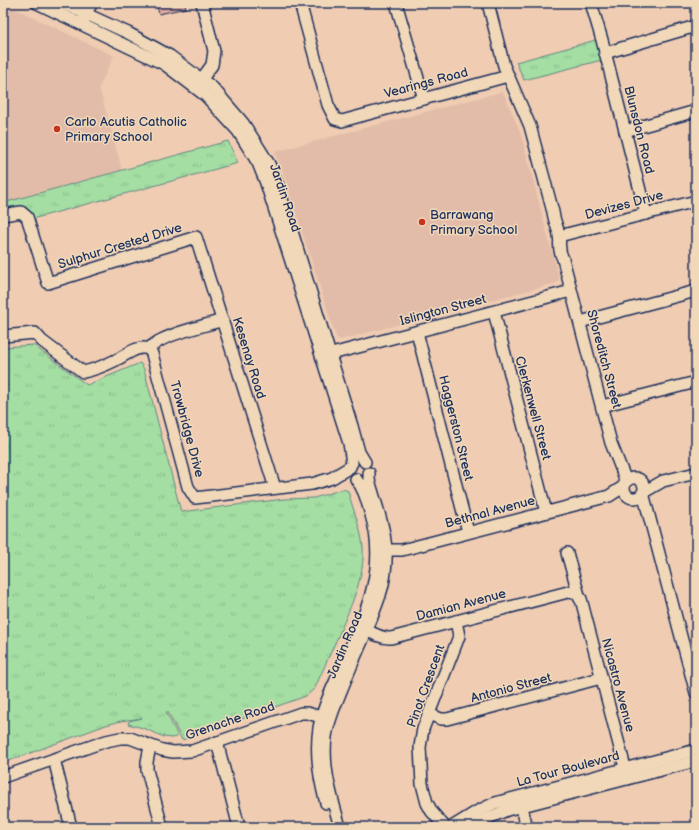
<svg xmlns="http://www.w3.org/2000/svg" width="699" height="830" viewBox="0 0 699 830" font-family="'Balsamiq Sans',sans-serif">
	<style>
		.built { fill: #e2bca8 }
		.park { fill: url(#park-tufts); stroke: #608680 }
		.building { fill: #dda99c; stroke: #1b2f5e }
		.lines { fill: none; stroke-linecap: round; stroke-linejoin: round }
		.minor-casing { stroke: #1b2f5e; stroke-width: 14 }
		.minor { stroke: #f1d8b9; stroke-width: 11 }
		.poi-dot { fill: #c8321e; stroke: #f1d8b9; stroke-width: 1.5 }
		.labels { text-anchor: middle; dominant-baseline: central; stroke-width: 3; stroke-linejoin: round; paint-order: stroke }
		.street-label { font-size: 13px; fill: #1b2f5e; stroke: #f1d8b9 }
		.poi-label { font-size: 13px; fill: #1b2f5e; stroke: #f1d8b9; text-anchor: start }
	</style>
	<defs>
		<pattern id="park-tufts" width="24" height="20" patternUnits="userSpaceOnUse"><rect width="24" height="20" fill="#a4dea3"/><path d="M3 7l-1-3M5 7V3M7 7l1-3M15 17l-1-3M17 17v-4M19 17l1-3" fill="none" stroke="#8dbf8f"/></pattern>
	</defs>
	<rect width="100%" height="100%" fill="#efccb2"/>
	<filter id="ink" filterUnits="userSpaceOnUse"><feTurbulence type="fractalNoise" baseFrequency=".025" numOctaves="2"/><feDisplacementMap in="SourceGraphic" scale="8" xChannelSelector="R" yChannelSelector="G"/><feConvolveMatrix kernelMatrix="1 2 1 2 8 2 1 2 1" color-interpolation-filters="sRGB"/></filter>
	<g filter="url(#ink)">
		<g class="built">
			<polygon points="3,3 114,56 99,87 122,170 3,203"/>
			<polygon points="501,92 504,94 521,134 559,279 556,283 340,340 336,337 281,166 274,152"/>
		</g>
		<g class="park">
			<polygon points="596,40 602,60 524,80 516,62"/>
			<polygon points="228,141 238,163 32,219 3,211 3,203"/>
			<path d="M33 345 87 385 140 363 144 369 181 512 284 499 314 498 343 489 348 491C353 510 361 528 363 547 365 577 351 605 340 632 332 650 323 669 315 688L306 696 182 740 168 712H166L178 736 172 738 164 737 143 728 128 724 129 721 142 718 121 721 106 725 3 763V347Z"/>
		</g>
		<polygon class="building" points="156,3 184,3 186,8 159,14"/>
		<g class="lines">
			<g class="minor-casing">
				<g id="minor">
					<polyline points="37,3 164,64 206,96 238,131 258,163 266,183 349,443 352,463"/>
					<polyline points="62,3 128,33 170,56 213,88 243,123 254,140 269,164 278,186 352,426 359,452 365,462"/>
					<polyline points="300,3 328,105 335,119 342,121 508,76"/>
					<polyline points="396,3 424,99"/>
					<path d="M488 3 504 66 530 126 553 212C554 220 557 226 559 234 561 244 557 248 563 259L611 443 624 476 625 484"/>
					<polyline points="591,3 602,40 646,214"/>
					<polyline points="84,20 85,14 92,3"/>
					<polyline points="605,53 696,26"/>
					<polyline points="198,84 212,65 214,51 202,3"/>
					<polyline points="625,131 696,111"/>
					<polyline points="3,215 21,212 27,217 48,283 196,237 275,488"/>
					<polyline points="559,236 696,201"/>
					<polyline points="494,312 546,512"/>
					<polyline points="580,322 696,291"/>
					<polyline points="417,332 468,532"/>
					<path d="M3 336 35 333 42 341 83 372C94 370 106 365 116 360 127 355 136 345 149 349"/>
					<polyline points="149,349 152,354 188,487 195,498 312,484 332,478 350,467"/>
					<path d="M149 349C159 335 205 326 223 320"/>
					<polyline points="324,356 571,291"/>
					<polyline points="602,406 696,382"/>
					<circle cx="634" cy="488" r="10"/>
					<polyline points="644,492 663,481 696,473"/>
					<polyline points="643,493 696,693"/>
					<polyline points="378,550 402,550 609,496 623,487"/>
					<polyline points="567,553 580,599"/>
					<path d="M359 626C369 631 380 639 391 638L568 592 576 593 581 599 628 779"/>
					<polyline points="429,714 441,719 447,719 601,678"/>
					<polyline points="217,742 239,827"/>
					<polyline points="150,746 147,762 147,770 162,827"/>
					<polyline points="54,759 71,827"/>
					<polyline points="3,777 106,741 120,738 130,738 162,750 173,752 192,751 301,713 307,713 328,719"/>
					<polyline points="520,801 527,827"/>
					<path d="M326 803C319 778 315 754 319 728 322 711 329 695 336 680 359 625 390 576 371 515 367 502 365 490 356 479"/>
					<path d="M340 827C332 798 322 768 326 737 328 722 335 706 341 691 349 671 358 650 367 630 374 611 383 592 385 572 390 538 378 512 369 480V473"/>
					<polyline points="445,827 432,812 427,803 422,784 420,747 423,729 458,639 459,636 456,621"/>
					<polyline points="452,827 478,811 495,803 696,750"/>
					<polyline points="471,827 479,822 507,810 696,761"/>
				</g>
			</g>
			<use href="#minor" class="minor"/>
		</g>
	</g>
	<g class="poi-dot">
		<circle cx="57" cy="129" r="4"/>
		<circle cx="422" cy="222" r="4"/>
	</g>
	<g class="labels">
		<g class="street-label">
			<text transform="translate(426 83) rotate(-15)">Vearings Road</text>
			<text transform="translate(639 130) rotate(76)">Blunsdon Road</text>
			<text transform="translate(285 198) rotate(71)">Jardin Road</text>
			<text transform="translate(624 205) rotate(-15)">Devizes Drive</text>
			<text transform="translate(120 246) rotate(-17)">Sulphur Crested Drive</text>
			<text transform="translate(443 310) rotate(-15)">Islington Street</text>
			<text transform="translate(249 358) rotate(73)">Kesenay Road</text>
			<text transform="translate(604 359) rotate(75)">Shoreditch Street</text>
			<text transform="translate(533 408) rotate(75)">Clerkenwell Street</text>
			<text transform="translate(456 428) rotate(76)">Haggerston Street</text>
			<text transform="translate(187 429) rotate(75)">Trowbridge Drive</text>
			<text transform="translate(490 512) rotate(-15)">Bethnal Avenue</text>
			<text transform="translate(461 605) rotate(-15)">Damian Avenue</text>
			<text transform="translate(345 645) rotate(-67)">Jardin Road</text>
			<text transform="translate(618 685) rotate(75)">Nicastro Avenue</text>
			<text transform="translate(426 686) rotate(-70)">Pinot Crescent</text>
			<text transform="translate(511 688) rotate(-15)">Antonio Street</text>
			<text transform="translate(230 721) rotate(-19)">Grenache Road</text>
			<text transform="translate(568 769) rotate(-15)">La Tour Boulevard</text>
		</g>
		<g class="poi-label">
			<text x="65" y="122">Carlo Acutis Catholic<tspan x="65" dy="15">Primary School</tspan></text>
			<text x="430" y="215">Barrawang<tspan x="430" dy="15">Primary School</tspan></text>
		</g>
	</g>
	<rect width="699" height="830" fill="none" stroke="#f1d8b9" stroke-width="16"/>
	<rect x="8" y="8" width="683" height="814" fill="none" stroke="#1b2f5e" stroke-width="1.5" filter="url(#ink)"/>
</svg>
